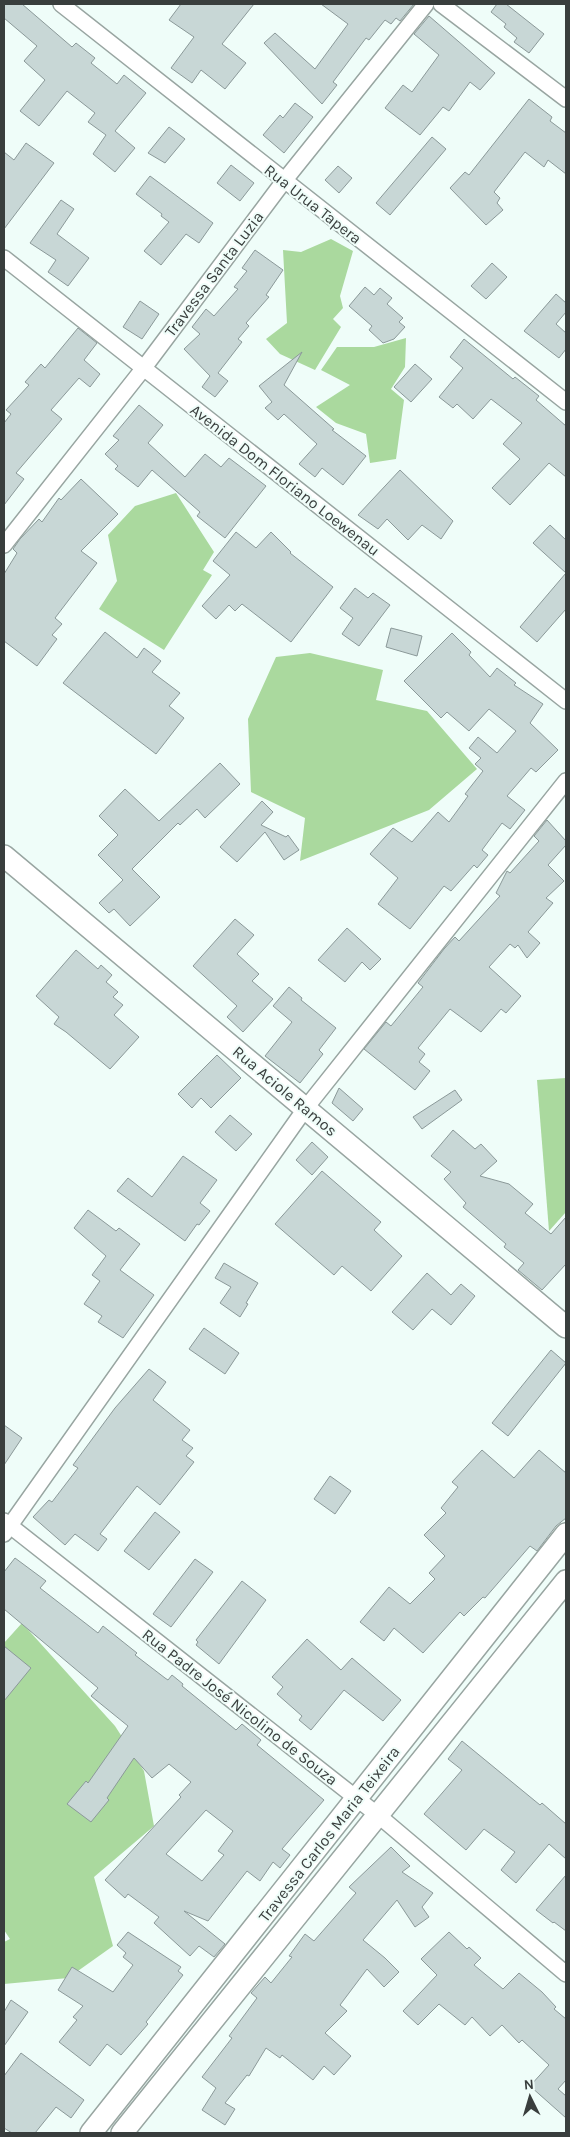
<svg xmlns="http://www.w3.org/2000/svg" width="570" height="2137" viewBox="0 0 570 2137" font-family="Karla,sans-serif">
	<style>
		.forest { fill: #aad99e }
		.building { fill: #c8d7d6; stroke: #8b9999; fill-rule: evenodd }
		.lines { fill: none; stroke-linecap: round; stroke-linejoin: round }
		.street-casing { stroke: #98a5a1; stroke-width: 18 }
		.secondary-casing { stroke: #98a5a1; stroke-width: 24 }
		.street { stroke: #fff; stroke-width: 15 }
		.secondary { stroke: #fff; stroke-width: 21 }
		.labels { text-anchor: middle; dominant-baseline: central; stroke-width: 4; stroke-linejoin: round; paint-order: stroke }
		.street-label { font-size: 16px; fill: #393e3d; stroke: #effdf9 }
	</style>
	<rect width="100%" height="100%" fill="#effdf9"/>
	<g class="forest">
		<polygon points="331,239 353,251 340,296 343,308 333,319 341,327 315,370 280,354 266,339 287,323 283,250 301,252"/>
		<polygon points="406,338 405,367 391,389 404,400 396,459 370,463 366,434 336,423 316,407 350,385 321,370 337,347 374,347"/>
		<polygon points="176,493 214,552 203,570 212,575 164,650 99,609 117,581 108,535 135,506"/>
		<polygon points="310,653 383,670 376,700 427,711 477,769 429,810 300,861 305,818 251,792 248,719 276,657"/>
		<polygon points="566,1078 566,1212 549,1231 537,1080"/>
		<polygon points="22,1623 115,1726 144,1771 154,1826 94,1877 113,1946 68,1978 4,1984 4,1942 10,1939 4,1930 4,1643"/>
	</g>
	<g class="building">
		<polygon points="4,4 22,4 72,47 76,43 95,58 91,63 117,84 124,75 146,93 115,131 135,148 115,172 93,154 106,135 88,122 95,113 67,91 39,126 20,111 45,80 24,61 37,46 4,18"/>
		<polygon points="181,4 254,4 222,44 246,63 225,89 201,70 192,83 171,68 194,37 169,20"/>
		<polygon points="321,4 414,4 400,21 396,18 391,24 385,20 369,40 366,38 333,82 337,85 322,104 264,43 275,33 315,69 348,24"/>
		<polygon points="497,4 506,4 544,34 529,53 514,42 517,38 504,27 506,24 491,12"/>
		<polygon points="429,16 495,73 480,90 470,82 449,111 443,107 420,135 385,108 403,85 412,92 439,55 414,34"/>
		<polygon points="529,99 552,117 550,121 566,133 566,174 548,160 544,167 525,152 494,192 500,198 497,203 503,210 486,225 450,188 465,172 469,175"/>
		<polygon points="295,103 313,117 284,153 263,135 280,115 283,118"/>
		<polygon points="169,127 185,139 165,163 148,153"/>
		<polygon points="432,137 446,149 390,215 376,203"/>
		<polygon points="26,143 54,163 4,229 4,152 14,160"/>
		<polygon points="231,165 254,183 240,201 217,183"/>
		<polygon points="338,166 352,178 339,193 325,180"/>
		<polygon points="150,176 213,223 199,243 186,234 161,265 144,251 169,222 161,216 162,214 136,194"/>
		<polygon points="61,200 74,209 57,234 89,258 68,286 48,272 56,260 30,243"/>
		<polygon points="255,250 283,270 266,295 269,297 246,323 249,326 238,339 242,342 218,373 228,381 215,397 202,387 210,376 184,349 200,334 192,327 206,309 214,316 238,289 234,287 247,271 242,268"/>
		<polygon points="492,263 507,277 486,299 471,286"/>
		<polygon points="365,287 374,295 380,288 392,298 387,304 403,318 399,322 405,327 394,339 383,343 369,330 372,326 349,306"/>
		<polygon points="556,294 566,303 566,312 556,324 566,333 566,349 559,358 524,331"/>
		<polygon points="140,301 159,314 142,339 123,327"/>
		<polygon points="78,328 97,343 84,360 100,374 90,387 79,378 51,410 62,419 16,473 24,479 4,505 4,423 11,414 6,410 29,385 25,382 41,364 45,368"/>
		<polygon points="464,339 513,379 515,377 539,396 536,400 566,426 566,477 549,463 510,505 492,488 520,459 503,444 522,423 491,399 473,419 457,404 453,408 439,397 463,368 450,357"/>
		<polygon points="302,352 284,385 334,429 332,430 366,456 343,485 322,468 315,477 299,464 317,444 284,414 278,420 265,408 272,402 259,386"/>
		<polygon points="415,364 432,379 411,402 394,387"/>
		<polygon points="139,405 163,425 148,443 185,477 205,454 221,467 229,458 266,486 225,538 197,516 200,512 152,470 138,487 115,469 118,466 105,454 119,440 113,436"/>
		<polygon points="400,470 453,521 441,539 422,525 408,540 387,519 378,529 358,515"/>
		<polygon points="81,479 118,514 81,551 97,563 55,618 62,624 52,635 57,639 37,666 4,641 4,574 17,553 13,549 20,539 39,519 42,522 59,498 61,500"/>
		<polygon points="550,525 566,540 566,609 537,642 520,627 566,573 533,543"/>
		<polygon points="236,532 256,548 271,532 291,552 290,553 333,587 291,642 242,604 235,611 229,605 216,619 202,606 230,575 213,561"/>
		<polygon points="355,588 368,598 373,593 390,605 359,646 342,634 353,618 340,608"/>
		<polygon points="391,628 422,636 417,656 386,647"/>
		<polygon points="105,632 137,658 144,648 161,661 152,672 180,693 169,706 184,718 156,754 63,683"/>
		<polygon points="452,633 471,652 469,655 490,677 497,668 516,683 514,685 543,704 530,723 558,750 536,772 531,768 507,796 525,810 510,829 502,823 482,850 488,855 477,868 474,865 451,891 444,886 410,929 378,904 398,878 370,854 393,828 412,842 438,812 449,822 468,796 465,794 483,771 475,764 481,758 469,748 478,737 497,753 516,731 489,709 469,731 447,712 441,718 404,681"/>
		<polygon points="220,763 240,784 205,818 197,809 180,825 178,823 132,869 160,897 130,926 114,909 109,913 99,903 123,880 98,855 118,835 99,816 125,789 159,821"/>
		<polygon points="262,801 273,812 261,825 286,837 288,835 299,850 284,860 265,832 237,862 220,847"/>
		<polygon points="547,820 566,841 566,845 548,865 564,881 546,898 553,903 528,932 540,943 527,958 518,945 515,948 510,944 489,967 521,996 506,1013 501,1009 481,1032 450,1009 418,1048 425,1054 419,1062 430,1071 415,1090 364,1049 386,1022 391,1026 423,987 418,983 444,949 455,937 459,941 500,896 496,893 507,871 510,873 539,841 534,836"/>
		<polygon points="235,919 254,935 237,954 259,974 252,981 273,999 243,1032 227,1017 237,1006 193,966"/>
		<polygon points="347,928 381,959 370,970 362,962 345,982 318,960"/>
		<polygon points="76,950 98,969 101,965 112,975 106,982 118,992 113,997 123,1005 114,1015 139,1037 110,1069 66,1032 54,1024 59,1017 36,996"/>
		<polygon points="289,987 302,998 301,1000 336,1028 319,1050 323,1054 300,1083 265,1056 292,1022 273,1006"/>
		<polygon points="217,1055 241,1078 211,1108 201,1098 192,1108 178,1094"/>
		<polygon points="339,1088 363,1109 353,1121 332,1103"/>
		<polygon points="455,1090 462,1100 422,1129 413,1117"/>
		<polygon points="230,1115 252,1134 236,1151 215,1132"/>
		<polygon points="453,1130 475,1149 481,1144 497,1161 480,1176 509,1184 533,1204 525,1213 551,1234 566,1217 566,1264 542,1290 518,1270 524,1263 504,1247 506,1244 463,1207 466,1203 444,1179 451,1172 431,1156"/>
		<polygon points="312,1142 328,1157 312,1175 296,1160"/>
		<polygon points="183,1156 217,1180 200,1203 210,1211 199,1225 197,1224 185,1241 117,1191 128,1178 152,1197"/>
		<polygon points="322,1171 381,1222 374,1230 402,1256 371,1291 342,1266 334,1275 275,1224"/>
		<polygon points="88,1210 116,1231 119,1228 140,1244 120,1270 154,1295 123,1338 98,1322 102,1316 84,1304 100,1281 92,1275 106,1256 74,1228"/>
		<polygon points="224,1263 258,1283 246,1303 248,1304 240,1317 220,1303 231,1287 215,1278"/>
		<polygon points="427,1273 451,1295 461,1284 475,1296 451,1325 432,1309 413,1330 392,1312"/>
		<polygon points="204,1328 239,1353 225,1374 189,1349"/>
		<polygon points="551,1350 566,1363 508,1436 492,1423"/>
		<polygon points="149,1369 166,1382 153,1400 190,1430 182,1440 193,1448 186,1456 194,1462 160,1505 137,1486 100,1534 107,1539 98,1551 75,1534 65,1545 33,1517 49,1500 52,1502 78,1468 73,1465 115,1408"/>
		<polygon points="4,1425 22,1438 4,1465"/>
		<polygon points="482,1450 514,1478 539,1450 566,1473 566,1518 556,1526 537,1551 530,1546 485,1598 483,1597 464,1616 460,1612 423,1653 394,1628 384,1641 360,1622 389,1587 410,1604 435,1579 429,1573 445,1556 424,1535 446,1513 441,1508 458,1487 452,1482"/>
		<polygon points="330,1476 351,1491 335,1514 314,1499"/>
		<polygon points="155,1512 180,1532 149,1570 124,1551"/>
		<path d="M15 1558 46 1581 40 1588 98 1633 103 1626 137 1653 135 1655 165 1678 168 1680 172 1675 183 1684 182 1686 236 1730 242 1724 261 1740 257 1745 324 1800 282 1849 290 1855 280 1868 273 1862 260 1881 247 1871 208 1921 184 1911 225 1944 214 1957 199 1946 190 1956 154 1923 159 1917 128 1894 125 1898 105 1880 181 1797 179 1795 191 1782 169 1764 152 1778 134 1758 107 1798 109 1800 91 1822 67 1804 86 1781 88 1783 128 1726 91 1696 98 1688 4 1609V1572ZM206 1810 233 1831 218 1851 224 1855 202 1881 166 1854Z"/>
		<polygon points="195,1559 213,1572 171,1627 153,1614"/>
		<polygon points="242,1581 266,1600 219,1664 196,1645 198,1642 196,1640"/>
		<polygon points="307,1639 341,1670 352,1658 401,1700 383,1721 344,1690 311,1730 299,1720 302,1716 277,1694 283,1687 272,1677"/>
		<polygon points="4,1646 31,1668 4,1701"/>
		<polygon points="462,1741 540,1805 542,1803 566,1824 566,1859 549,1844 516,1883 501,1870 515,1852 484,1829 466,1850 424,1814 462,1770 448,1759"/>
		<polygon points="391,1847 410,1866 402,1872 433,1893 422,1907 429,1917 415,1927 397,1900 363,1940 385,1958 399,1972 384,1987 367,1969 340,2005 347,2011 325,2033 351,2056 334,2075 324,2066 313,2080 282,2055 280,2058 266,2048 249,2076 247,2075 225,2103 235,2109 225,2125 202,2110 216,2088 202,2077 232,2038 229,2036 257,1998 251,1993 265,1977 271,1983 292,1957 289,1956 305,1934 314,1941 356,1893 349,1887"/>
		<polygon points="566,1875 566,1931 554,1922 553,1923 536,1910"/>
		<polygon points="128,1932 181,1967 178,1971 183,1975 146,2022 148,2024 135,2039 121,2055 107,2044 90,2066 59,2042 77,2020 73,2017 83,2006 58,1990 72,1967 113,1992 133,1965 123,1957 126,1953 117,1945"/>
		<polygon points="449,1932 467,1949 469,1947 481,1958 474,1965 503,1989 519,1973 542,1992 556,2007 554,2009 566,2019 566,2080 558,2089 566,2096 566,2118 530,2086 549,2065 522,2040 519,2043 502,2025 490,2036 472,2017 465,2025 439,2004 418,2025 403,2011 437,1975 421,1959"/>
		<polygon points="11,2000 28,2012 4,2046 4,2012"/>
		<polygon points="21,2053 84,2100 71,2118 56,2107 35,2133 12,2133 4,2128 4,2076"/>
	</g>
	<g class="lines">
		<g class="street-casing">
			<g id="street">
				<polyline points="61,4 566,402"/>
				<polyline points="441,4 566,99"/>
				<polyline points="4,258 566,701"/>
				<polyline points="4,545 143,369 284,181 426,4"/>
				<polyline points="4,1521 379,1816 566,1974"/>
				<polyline points="4,1534 305,1109 566,781"/>
			</g>
		</g>
		<g class="secondary-casing">
			<g id="secondary">
				<polyline points="4,856 566,1327"/>
				<polyline points="91,2133 566,1534"/>
				<polyline points="122,2133 566,1581"/>
			</g>
		</g>
		<use href="#street" class="street"/>
		<use href="#secondary" class="secondary"/>
	</g>
	<g class="labels">
		<g class="street-label">
			<text transform="translate(313 204) rotate(38)">Rua Urua Tapera</text>
			<text transform="translate(214 274) rotate(-53)">Travessa Santa Luzia</text>
			<text transform="translate(285 480) rotate(38)">Avenida Dom Floriano Loewenau</text>
			<text transform="translate(285 1091) rotate(40)">Rua Aciole Ramos</text>
			<text transform="translate(240 1707) rotate(38)">Rua Padre José Nicolino de Souza</text>
			<text transform="translate(329 1834) rotate(-52)">Travessa Carlos Maria Teixeira</text>
		</g>
	</g>
	<rect width="570" height="2137" fill="none" stroke="#393e3d" stroke-width="10"/>
	<g transform="translate(530 2097) rotate(355)" stroke="#effdf9" stroke-width="4" paint-order="stroke">
	<path d="M0-4L9 19L0 12L-9 19Z" fill="#393e3d"/>
	<text y="-8" font-size="14" font-weight="bold" text-anchor="middle" fill="#393e3d">N</text>
	</g>
</svg>
